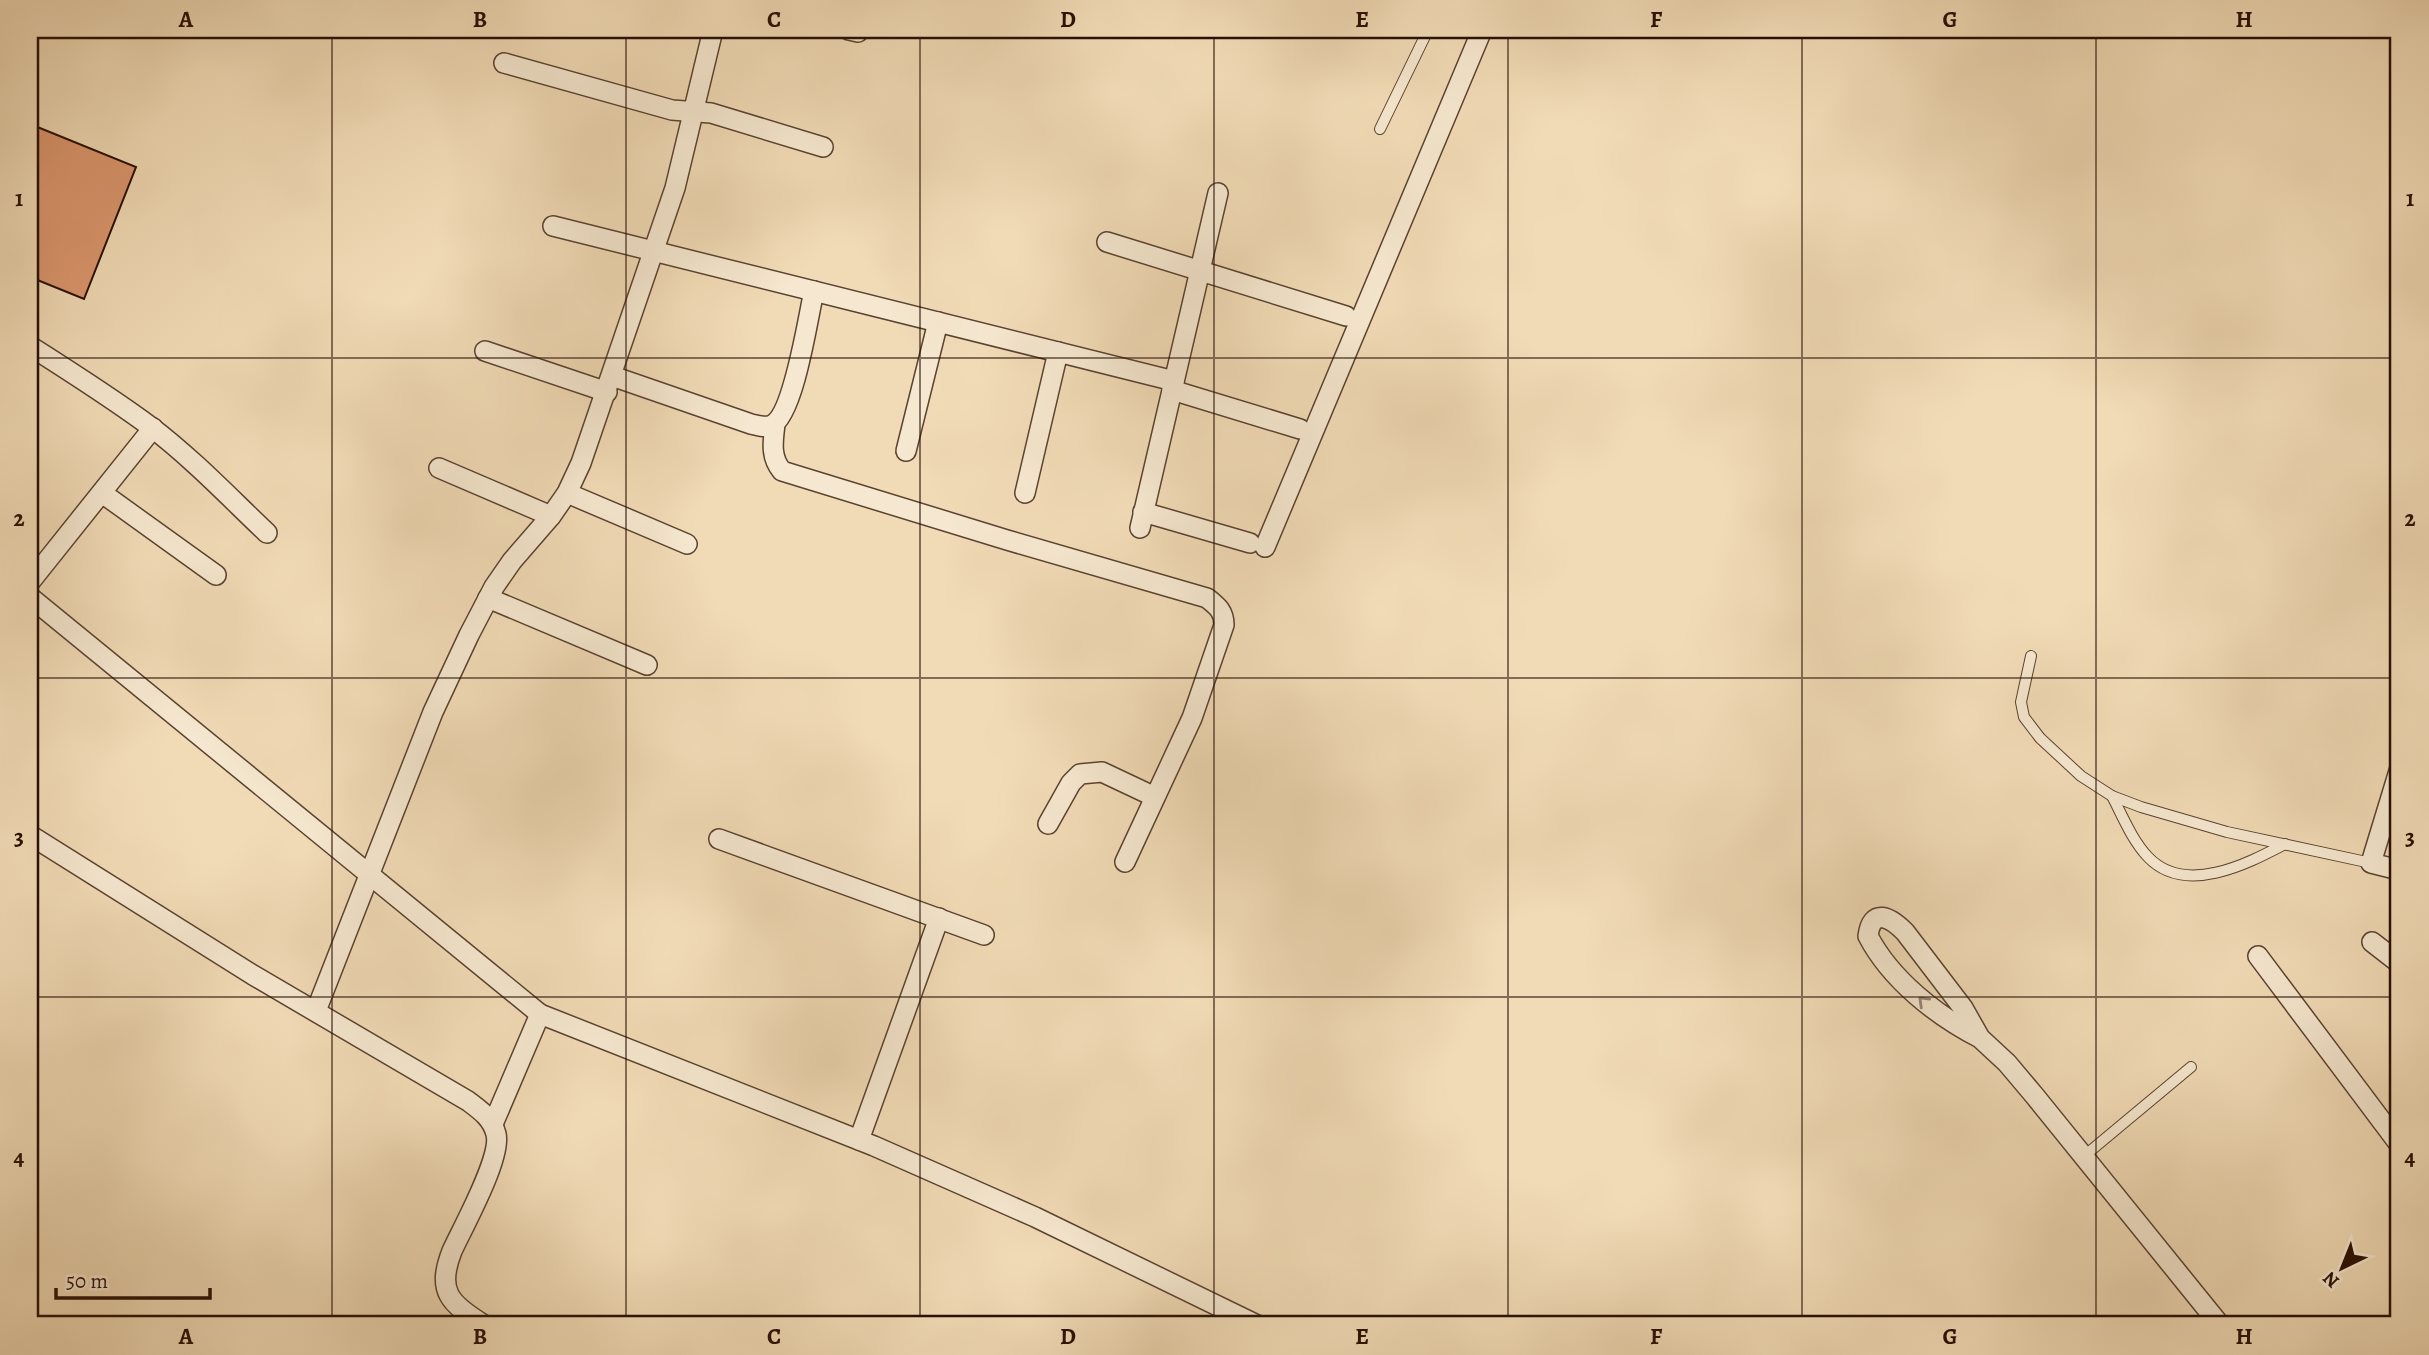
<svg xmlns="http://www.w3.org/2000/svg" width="2429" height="1355" viewBox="0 0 2429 1355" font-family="Alegreya,serif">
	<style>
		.building { fill: #db966d; stroke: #270f04; stroke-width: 2 }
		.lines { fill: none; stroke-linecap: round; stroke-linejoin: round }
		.lane-casing { stroke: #5a4230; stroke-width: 12 }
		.street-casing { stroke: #5a4230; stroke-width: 22 }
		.lane { stroke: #f6e8d0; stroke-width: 10 }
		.street { stroke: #f6e8d0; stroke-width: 19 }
		.oneway { stroke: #998674 }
		.grid { fill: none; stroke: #270f04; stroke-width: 2; stroke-opacity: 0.55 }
		.neatline { fill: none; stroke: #270f04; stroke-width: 2.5 }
		.grid-label { font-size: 23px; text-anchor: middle; font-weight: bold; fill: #270f04 }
	</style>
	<rect width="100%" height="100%" fill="#f1dbb6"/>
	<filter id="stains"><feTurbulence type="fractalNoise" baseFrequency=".00286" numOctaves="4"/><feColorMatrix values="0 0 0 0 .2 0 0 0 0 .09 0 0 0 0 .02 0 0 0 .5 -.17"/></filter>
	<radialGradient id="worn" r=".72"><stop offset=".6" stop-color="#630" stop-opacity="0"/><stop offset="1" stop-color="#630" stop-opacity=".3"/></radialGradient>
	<polygon class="building" points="30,124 136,167 84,299 30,277"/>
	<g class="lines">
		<g class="lane-casing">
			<g id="lane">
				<polyline points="1380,129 1428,30"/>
				<polyline points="2031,656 2021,702 2024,717 2040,738 2081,776 2112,796 2141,807 2227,832 2371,863"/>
				<path d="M2112 796C2123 817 2132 840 2148 857 2185 896 2247 864 2285 844"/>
				<polyline points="2083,1157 2191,1067"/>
			</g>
		</g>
		<g class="street-casing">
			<g id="street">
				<polyline points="849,30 858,32"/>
				<polyline points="504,63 672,110 711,113 823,147"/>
				<polyline points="553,226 1174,381"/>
				<polyline points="1107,242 1346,316"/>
				<path d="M30 346C71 372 112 398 151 427 193 459 229 497 267 533"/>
				<polyline points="485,351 607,392"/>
				<path d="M612 376 751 424C759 426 765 428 772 425 794 414 808 317 814 291"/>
				<polyline points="1172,390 1300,429"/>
				<path d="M775 424C773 441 770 457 782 471L1007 540 1207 598C1217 606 1224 611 1224 625L1192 718 1125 862"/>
				<polyline points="906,451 938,322"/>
				<polyline points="439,468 551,516"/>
				<polyline points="102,493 216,575"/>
				<polyline points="567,493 687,544"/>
				<polyline points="1025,493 1058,352"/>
				<polyline points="1143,512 1250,543"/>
				<polyline points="1140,528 1218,193"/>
				<polyline points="1265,547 1482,30"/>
				<polyline points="30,582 153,428"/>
				<polyline points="30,597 540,1014"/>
				<polyline points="488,598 647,665"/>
				<polyline points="2399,771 2371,863 2399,870"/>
				<polyline points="1048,824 1071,783 1080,774 1102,772 1155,797"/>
				<path d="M30 835 253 975 468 1101C480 1110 492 1118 496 1134 502 1157 463 1227 452 1251 436 1292 450 1303 484 1325"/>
				<polyline points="719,839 984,935"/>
				<polyline points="2372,942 2399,963"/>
				<polyline points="2258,956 2399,1144"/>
				<polyline points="316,1011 433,712 469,635 494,587 512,561 551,516 567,493 581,463 675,188 713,30"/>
				<path d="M1980 1038C1937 1016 1891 980 1868 936 1872 907 1890 917 1905 932L1963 1008 1980 1038 2007 1063 2034 1095 2220 1325"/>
				<polyline points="493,1124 540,1014 874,1146 1035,1217 1257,1325"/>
				<polyline points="859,1140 939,918"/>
			</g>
		</g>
		<use href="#lane" class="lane"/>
		<use href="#street" class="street"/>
	</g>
	<defs><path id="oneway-chevron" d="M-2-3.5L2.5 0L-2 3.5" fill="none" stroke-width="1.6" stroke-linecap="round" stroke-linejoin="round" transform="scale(1.75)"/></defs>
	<use class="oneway" href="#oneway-chevron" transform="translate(1923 1001) rotate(-136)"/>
	<path class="grid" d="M332 30V1325M626 30V1325M920 30V1325M1214 30V1325M1508 30V1325M1802 30V1325M2096 30V1325M30 358H2399M30 678H2399M30 997H2399"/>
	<rect width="2429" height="1355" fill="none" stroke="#f1dbb6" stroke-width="77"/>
	<g transform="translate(2342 1268) rotate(223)" stroke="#f6e8d0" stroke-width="5" paint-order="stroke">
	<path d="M0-5L12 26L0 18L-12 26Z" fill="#270f04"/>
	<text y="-10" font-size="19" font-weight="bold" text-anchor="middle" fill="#270f04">N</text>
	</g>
	<path d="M56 1288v10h154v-10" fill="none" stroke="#270f04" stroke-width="3.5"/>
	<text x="66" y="1288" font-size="21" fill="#270f04" stroke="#f6e8d0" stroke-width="5" paint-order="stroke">50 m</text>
	<rect x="38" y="38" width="2352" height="1278" class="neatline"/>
	<g class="grid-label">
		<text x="186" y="27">A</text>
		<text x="480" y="27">B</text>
		<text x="774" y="27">C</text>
		<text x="1068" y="27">D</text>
		<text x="1362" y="27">E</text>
		<text x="1656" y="27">F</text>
		<text x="1950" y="27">G</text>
		<text x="2244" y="27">H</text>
		<text x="19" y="206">1</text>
		<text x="2410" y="206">1</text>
		<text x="19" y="526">2</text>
		<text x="2410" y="526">2</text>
		<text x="19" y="845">3</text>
		<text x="2410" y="845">3</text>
		<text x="19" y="1165">4</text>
		<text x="2410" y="1165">4</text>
		<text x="186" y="1344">A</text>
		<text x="480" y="1344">B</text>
		<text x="774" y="1344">C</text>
		<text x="1068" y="1344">D</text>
		<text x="1362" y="1344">E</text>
		<text x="1656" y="1344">F</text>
		<text x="1950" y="1344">G</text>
		<text x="2244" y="1344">H</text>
	</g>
	<rect width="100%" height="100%" filter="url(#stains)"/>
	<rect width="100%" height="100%" fill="url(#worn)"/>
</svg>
